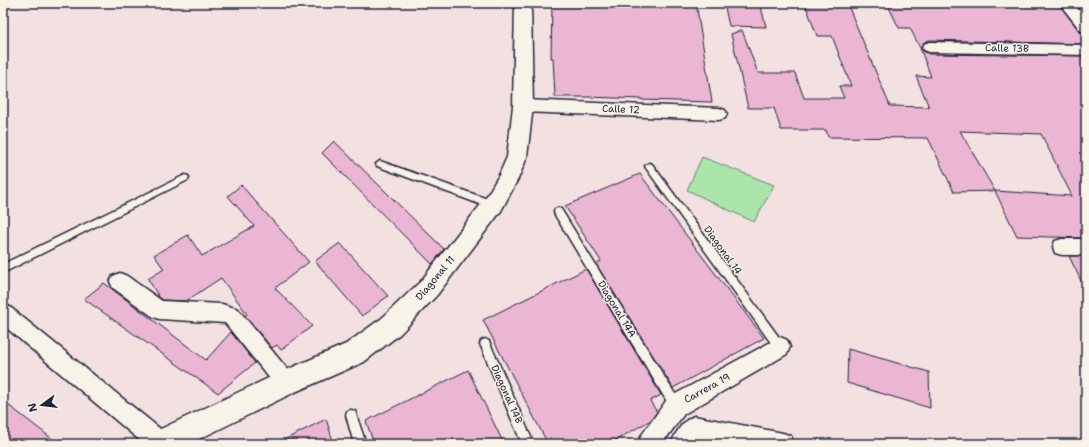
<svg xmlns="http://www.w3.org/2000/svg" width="1089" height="447" viewBox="0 0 1089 447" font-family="'Shantell Sans',sans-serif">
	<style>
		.green { fill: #aae5ab; stroke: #668473 }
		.building { fill: #eab6d3; stroke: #22223b; fill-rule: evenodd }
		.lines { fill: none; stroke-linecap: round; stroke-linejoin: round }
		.service-casing { stroke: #22223b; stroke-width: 3 }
		.minor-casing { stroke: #22223b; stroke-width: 3 }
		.tertiary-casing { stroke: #22223b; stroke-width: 3 }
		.service { fill: #f7f3e8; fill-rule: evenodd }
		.minor { fill: #f7f3e8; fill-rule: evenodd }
		.tertiary { fill: #f7f3e8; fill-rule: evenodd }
		.labels { text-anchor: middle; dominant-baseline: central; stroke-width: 3; stroke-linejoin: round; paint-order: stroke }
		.street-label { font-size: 10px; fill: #22223b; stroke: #f7f3e8 }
	</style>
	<rect width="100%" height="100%" fill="#f3e1e2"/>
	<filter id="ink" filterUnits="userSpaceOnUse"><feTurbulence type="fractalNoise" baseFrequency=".025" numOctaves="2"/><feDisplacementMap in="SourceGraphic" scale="8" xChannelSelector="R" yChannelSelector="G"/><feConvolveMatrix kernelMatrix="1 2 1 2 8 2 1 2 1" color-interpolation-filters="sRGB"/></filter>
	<g filter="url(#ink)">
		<polygon class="green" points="702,157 774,185 754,222 687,190"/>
		<g class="building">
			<polygon points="552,3 696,3 712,102 642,100 642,99 588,97 555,97 553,58 551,58"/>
			<polygon points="724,3 760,3 766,27 729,26"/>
			<path d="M805 3H847L890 106 929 107 916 76 931 77 920 48 910 28H899L887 3H1058L1080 32 1086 35V44L929 40 923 43 921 48 923 51 929 54 1086 56V238L1017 236 995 191 954 192 928 138 828 137 826 130H781L774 108H748L731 34 742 30 758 73H795L804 98H844L839 86H851L832 36H817ZM960 131 1041 134 1072 196 995 191Z"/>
			<polygon points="334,141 444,249 432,264 322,153"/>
			<polygon points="640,174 764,338 673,388 596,264 601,261 565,206"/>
			<polygon points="241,185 309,262 275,288 312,326 281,350 277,345 272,348 245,316 247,314 221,278 186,301 163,300 159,297 148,279 164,269 154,255 188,235 202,256 254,226 228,196"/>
			<polygon points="340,243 388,296 362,316 315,261"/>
			<polygon points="1069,256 1086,256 1086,291"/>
			<polygon points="586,269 661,395 650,401 657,412 651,420 609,444 548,444 483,320"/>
			<polygon points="104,283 206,360 231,332 255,363 218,393 84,299"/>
			<polygon points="848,349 929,372 930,408 847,383"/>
			<polygon points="468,370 504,444 374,444 366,421"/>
			<polygon points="3,401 59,444 3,444"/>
			<polygon points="326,419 334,444 276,444"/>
		</g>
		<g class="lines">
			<g class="service-casing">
				<g id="service">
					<polygon points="380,161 496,202 497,205 496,208 493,209 377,166 376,164"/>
					<polygon points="649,163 652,164 784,344 785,347 784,350 780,352 776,350 646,168 645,166"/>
					<polygon points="185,175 188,176 189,178 188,180 3,273 3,264"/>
					<polygon points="558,208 561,209 680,402 681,406 680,410 676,411 672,410 555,215 554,212 555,209"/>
					<polygon points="485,339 489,341 534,444 522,444 480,344 481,341"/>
					<polygon points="351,410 355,411 366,444 354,444 346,415 347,411"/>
				</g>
			</g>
			<g class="minor-casing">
				<g id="minor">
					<polygon points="1059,3 1073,3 1086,19 1086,33 1081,31"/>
					<polygon points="929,42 1086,45 1086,55 929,52 924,50 922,47 924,44"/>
					<polygon points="523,100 719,108 725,110 727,114 725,118 719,120 523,112 517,110 515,106 517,102"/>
					<polygon points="1062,239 1086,239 1086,255 1062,255 1055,253 1053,247 1055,241"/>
					<polygon points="120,273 127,276 162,301 222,304 238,309 293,376 297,383 293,390 286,393 279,390 225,323 159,319 152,316 113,288 110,282 113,276"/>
					<polygon points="3,304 10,307 169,436 172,444 144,444 3,325"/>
					<polygon points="780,337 787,340 790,347 787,354 684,414 662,444 638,444 641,436 668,398"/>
					<path d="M694 416 783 433 791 436 794 444H725L699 439 695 444H671C676 432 682 421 694 416Z"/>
				</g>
			</g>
			<g class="tertiary-casing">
				<polygon id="tertiary" points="515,3 531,3 533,106 527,157 519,177 501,211 437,295 400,334 364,362 295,392 189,444 146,444 150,434 277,374 346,344 382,318 421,281 485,199 499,175 507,157 513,106"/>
			</g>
			<use href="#service" class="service"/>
			<use href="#minor" class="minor"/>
			<use href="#tertiary" class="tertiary"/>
		</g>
	</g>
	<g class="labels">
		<g class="street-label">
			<text transform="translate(1007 48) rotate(1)">Calle 13B</text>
			<text transform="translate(621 109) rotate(2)">Calle 12</text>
			<text transform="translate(723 250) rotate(54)">Diagonal 14</text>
			<text transform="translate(435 278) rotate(-50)">Diagonal 11</text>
			<text transform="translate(617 309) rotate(59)">Diagonal 14A</text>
			<text transform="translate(707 388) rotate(-29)">Carrera 19</text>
			<text transform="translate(507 394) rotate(66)">Diagonal 14B</text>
		</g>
	</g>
	<rect width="1089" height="447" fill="none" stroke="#f7f3e8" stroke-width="16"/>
	<rect x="8" y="8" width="1073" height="431" fill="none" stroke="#22223b" stroke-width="1.5" filter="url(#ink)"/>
	<g transform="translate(42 405) rotate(255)" stroke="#f7f3e8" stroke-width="3" paint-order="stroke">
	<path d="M0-3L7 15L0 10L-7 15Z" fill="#22223b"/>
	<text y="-6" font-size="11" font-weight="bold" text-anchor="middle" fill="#22223b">N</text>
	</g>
</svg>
